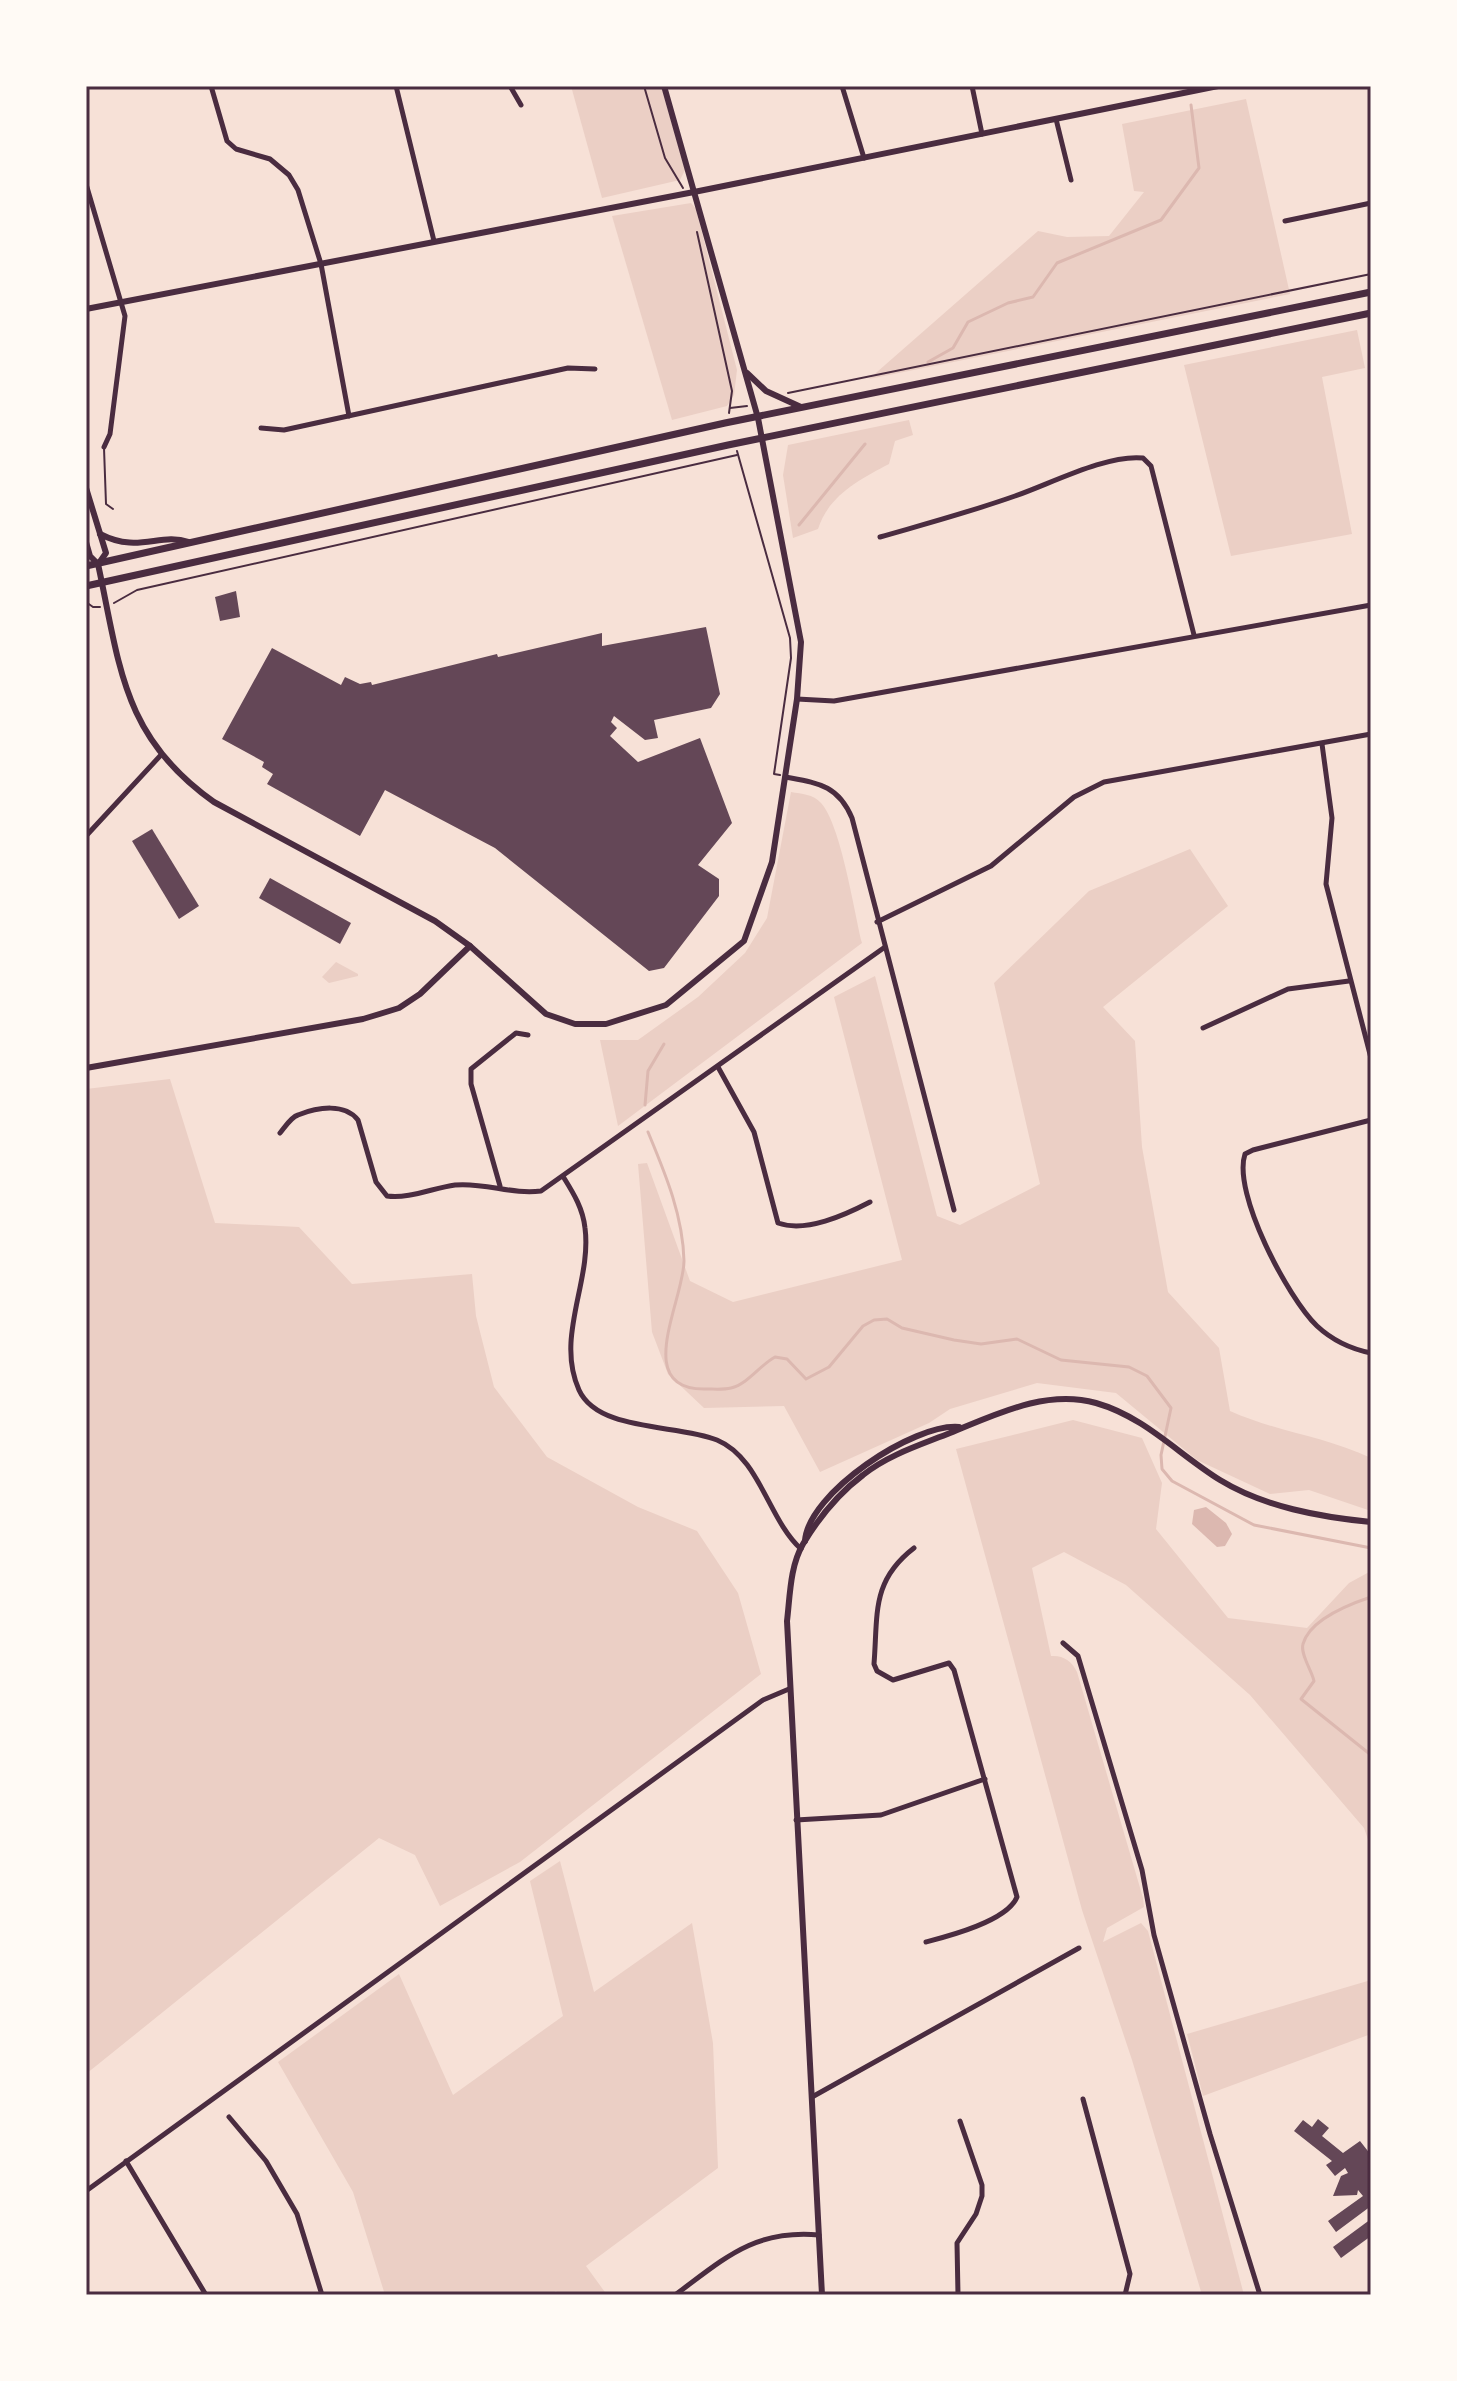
<svg xmlns="http://www.w3.org/2000/svg" width="1457" height="2381" viewBox="0 0 1457 2381" font-family="Signika,sans-serif">
	<style>
		.green { fill: #ebcfc5 }
		.water { fill: #dcb8b0 }
		.lines { fill: none; stroke-linecap: round; stroke-linejoin: round }
		.stream { stroke: #dcb8b0; stroke-width: 3 }
		.building { fill: #644757 }
		.path { stroke: #4a2c40; stroke-width: 2 }
		.service { stroke: #4a2c40; stroke-width: 2 }
		.minor { stroke: #4a2c40; stroke-width: 5 }
		.tertiary { stroke: #4a2c40; stroke-width: 6 }
		.secondary { stroke: #4a2c40; stroke-width: 6 }
		.primary { stroke: #4a2c40; stroke-width: 7 }
		.neatline { fill: none; stroke: #4a2c40; stroke-width: 3 }
	</style>
	<rect width="100%" height="100%" fill="#f7e1d7"/>
	<g class="green">
		<polygon points="571,86 661,86 685,170 680,180 602,198"/>
		<polygon points="1246,99 1290,294 869,379 1038,231 1067,237 1109,236 1144,192 1134,191 1122,124"/>
		<polygon points="691,203 696,209 737,370 734,395 727,406 672,420 612,216"/>
		<polygon points="1357,330 1365,368 1322,377 1352,534 1231,556 1184,365"/>
		<path d="M909 420 913 435 895 441 889 464C859 480 829 495 818 529L793 538 783 475 788 445Z"/>
		<path d="M791 792C802 794 813 794 821 803 841 825 854 911 862 943L618 1126 600 1040H638L698 997 745 953 767 918Z"/>
		<path d="M1190 849 1228 906 1103 1007 1135 1041 1142 1147 1168 1292 1219 1348 1230 1411C1277 1432 1324 1436 1371 1458V1511L1309 1490 1270 1494 1197 1460 1116 1393 1037 1383 950 1409 929 1423 820 1472 784 1406 704 1408 668 1374 652 1332 638 1164 647 1163 690 1281 733 1302 902 1260 834 997 875 976 937 1216 960 1225 1040 1184 994 983 1089 891Z"/>
		<polygon points="336,962 358,974 358,976 329,983 322,977"/>
		<polygon points="170,1079 215,1223 299,1227 352,1284 472,1274 476,1316 494,1387 547,1457 638,1507 697,1531 738,1593 761,1674 520,1862 440,1906 415,1855 379,1838 86,2074 86,1089"/>
		<path d="M1073 1420 1142 1438 1162 1483 1156 1529 1228 1618 1307 1628 1349 1583 1371 1571V1848L1364 1828 1250 1695 1126 1585 1064 1552 1032 1568 1051 1656C1063 1655 1072 1661 1077 1672L1143 1898 1144 1907 1107 1928 1103 1942 1141 1923 1148 1931 1244 2295H1202L1132 2060 1082 1910 956 1449Z"/>
		<polygon points="560,1861 594,1992 692,1923 713,2043 718,2168 586,2266 607,2295 560,2295 556,2291 550,2295 385,2295 353,2192 278,2062 399,1974 453,2095 563,2016 530,1881"/>
		<polygon points="1371,1980 1371,2034 1203,2096 1187,2034"/>
	</g>
	<polygon class="water" points="1206,1507 1226,1523 1232,1534 1225,1546 1217,1547 1192,1524 1194,1510"/>
	<g class="lines">
		<g class="stream">
			<polyline points="928,362 953,348 968,322 1008,303 1033,297 1057,263 1161,220 1199,168 1191,105"/>
			<polyline points="799,525 865,444"/>
			<polyline points="645,1105 648,1071 664,1044"/>
			<path d="M648 1132C665 1173 683 1215 684 1261 684 1300 631 1391 706 1389 714 1389 723 1390 731 1388 748 1384 760 1365 775 1357L787 1359 806 1379 829 1367 863 1326 874 1320 887 1319 902 1328 954 1340 981 1344 1017 1339 1061 1360 1129 1367 1147 1376 1171 1408 1161 1455 1162 1469 1172 1481 1254 1525 1371 1548"/>
			<path d="M1371 1597C1350 1604 1310 1619 1303 1644 1300 1654 1312 1671 1314 1681L1301 1699 1371 1755"/>
		</g>
	</g>
	<g class="building">
		<polygon points="236,591 240,617 220,621 215,597"/>
		<polygon points="706,627 720,694 711,708 654,720 658,738 645,740 614,716 611,722 617,728 610,736 638,762 700,738 732,823 698,865 719,879 719,896 664,968 649,971 495,848 385,790 360,836 267,784 273,774 262,767 264,762 222,739 272,648 341,685 345,677 360,684 371,682 372,685 497,654 498,657 602,633 602,646"/>
		<polygon points="152,829 199,906 179,919 132,841"/>
		<polygon points="270,878 351,923 340,944 259,898"/>
		<polygon points="1318,2119 1329,2128 1322,2136 1343,2153 1360,2141 1371,2155 1371,2206 1336,2232 1328,2221 1363,2196 1358,2190 1357,2195 1333,2196 1341,2176 1348,2173 1345,2168 1335,2176 1326,2165 1332,2161 1294,2131 1303,2120 1312,2127"/>
		<polygon points="1371,2219 1371,2236 1341,2258 1333,2247"/>
	</g>
	<g class="lines">
		<g class="path">
			<polyline points="644,86 665,158 683,188"/>
			<polyline points="697,232 732,391 729,413"/>
			<polyline points="788,393 1371,274"/>
			<polyline points="730,408 747,406"/>
			<polyline points="737,451 790,638 791,658 774,774 780,775"/>
			<polyline points="86,602 93,607 100,607"/>
			<polyline points="114,603 137,590 737,455"/>
		</g>
		<polyline class="service" points="104,448 106,504 113,509"/>
		<g class="minor">
			<polyline points="211,86 227,141 236,149 270,159 289,175 298,190 321,264 349,416"/>
			<polyline points="396,86 434,241"/>
			<polyline points="510,86 521,105"/>
			<polyline points="842,86 864,158"/>
			<polyline points="972,86 982,134"/>
			<polyline points="1056,119 1071,180"/>
			<polyline points="86,184 125,316 110,434 104,447"/>
			<polyline points="1285,221 1371,203"/>
			<polyline points="261,428 284,430 568,368 595,369"/>
			<path d="M880 537C925 524 970 512 1015 496 1050 484 1107 454 1143 458L1151 466 1194 635"/>
			<polyline points="797,699 834,701 1371,605"/>
			<polyline points="1322,744 1332,818 1326,884 1371,1058"/>
			<path d="M786 777C818 783 838 785 852 818L954 1210"/>
			<polyline points="86,836 160,756"/>
			<polyline points="877,922 991,866 1074,797 1104,782 1371,734"/>
			<polyline points="1203,1028 1288,989 1349,981"/>
			<path d="M718 1067 754 1132 778 1223C806 1233 845 1215 870 1202"/>
			<path d="M1371 1120 1253 1150 1245 1154C1232 1193 1288 1298 1317 1326 1332 1340 1351 1349 1371 1353"/>
			<path d="M280 1133C285 1127 291 1117 298 1115 318 1107 345 1103 358 1120L376 1182 387 1196C409 1199 433 1188 455 1185 485 1182 512 1195 541 1191L885 947"/>
			<path d="M564 1178C574 1194 583 1209 585 1228 592 1281 555 1337 579 1390 598 1432 678 1424 717 1440 760 1458 768 1519 801 1549"/>
			<polyline points="500,1186 471,1084 471,1069 516,1033 528,1035"/>
			<path d="M914 1548C871 1581 878 1614 874 1664L877 1671 893 1680 949 1663 954 1670 1017 1897C1007 1921 949 1936 926 1942"/>
			<polyline points="1063,1643 1078,1656 1142,1870 1154,1935 1210,2134 1260,2295"/>
			<polyline points="796,1820 881,1815 985,1779"/>
			<polyline points="812,2097 1079,1948"/>
			<polyline points="1083,2099 1130,2274 1125,2295"/>
			<polyline points="229,2117 266,2161 297,2214 322,2295"/>
			<polyline points="126,2161 206,2295"/>
			<polyline points="86,2191 763,1700 789,1689"/>
			<path d="M675 2295C724 2259 754 2229 819 2235"/>
			<polyline points="958,2295 957,2243 976,2214 982,2196 982,2185 960,2121"/>
		</g>
		<g class="tertiary">
			<polyline points="86,309 694,192 1218,86"/>
			<polyline points="747,373 766,391 801,407"/>
			<polyline points="86,488 106,553 99,563"/>
			<path d="M100 534C139 554 159 532 189 542"/>
			<polyline points="86,542 90,556 98,564"/>
			<path d="M98 564C120 666 122 737 214 802L435 921 470 946 546 1014 575 1024H606L666 1005 744 941 772 862 797 699 801 642 758 418 664 86"/>
			<polyline points="86,1068 363,1019 399,1008 420,994 470,946"/>
		</g>
		<g class="secondary">
			<path d="M805 1541C808 1493 914 1423 959 1427"/>
			<path d="M822 2295 787 1621C790 1596 790 1566 803 1544 818 1519 839 1493 863 1475 888 1455 920 1445 950 1433 995 1415 1045 1389 1096 1403 1145 1417 1178 1454 1220 1480 1264 1507 1320 1517 1371 1522"/>
		</g>
		<g class="primary">
			<polyline points="86,566 725,423 1371,292"/>
			<polyline points="86,586 728,445 1371,313"/>
		</g>
	</g>
	<rect width="1457" height="2381" fill="none" stroke="#fffaf5" stroke-width="176"/>
	<rect x="88" y="88" width="1281" height="2205" class="neatline"/>
</svg>
